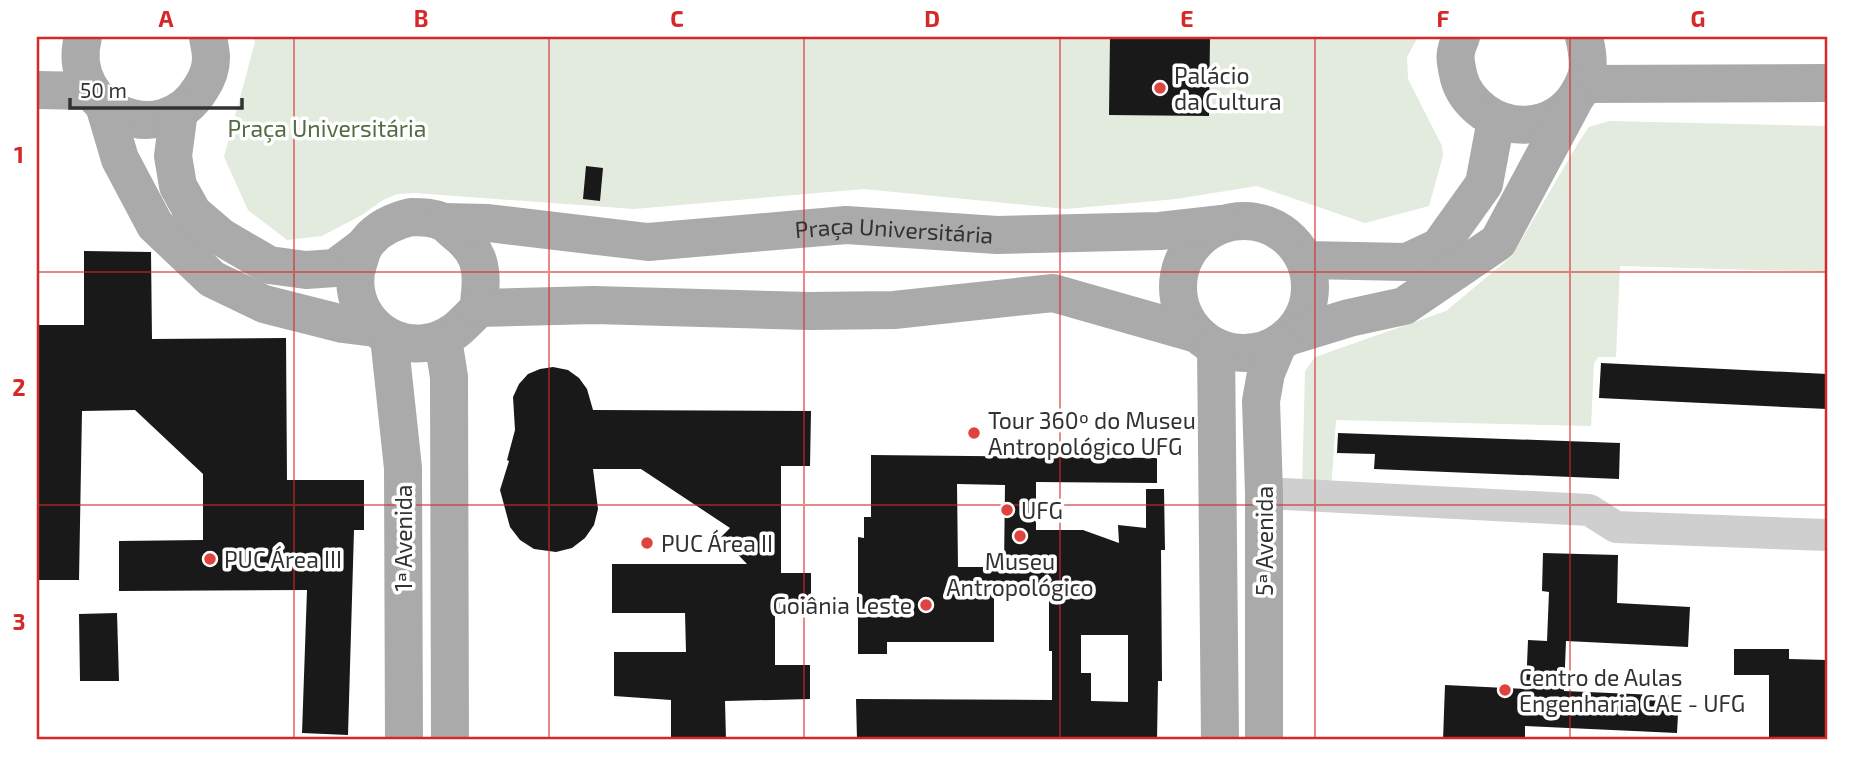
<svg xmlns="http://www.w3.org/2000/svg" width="1864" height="777" viewBox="0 0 1864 777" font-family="'Exo 2',sans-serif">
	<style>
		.green { fill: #e3eade }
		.building { fill: #191919; fill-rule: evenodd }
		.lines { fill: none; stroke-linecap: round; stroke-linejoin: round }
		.minor { stroke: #cfcfcf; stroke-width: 32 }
		.major { stroke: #aaa; stroke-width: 38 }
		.grid { fill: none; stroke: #d62828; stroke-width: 2; stroke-opacity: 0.55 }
		.poi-dot { fill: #dd443f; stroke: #fff; stroke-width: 2.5 }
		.labels { text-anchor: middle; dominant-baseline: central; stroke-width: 7; stroke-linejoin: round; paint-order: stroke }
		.poi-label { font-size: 23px; fill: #323232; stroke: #fff; text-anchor: start }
		.park-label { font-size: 23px; fill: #506c40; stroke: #fff }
		.street-label { font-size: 23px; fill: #323232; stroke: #fff }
		.neatline { fill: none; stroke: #d62828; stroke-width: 2.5 }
		.grid-label { font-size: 23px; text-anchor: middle; font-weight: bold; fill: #d62828 }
	</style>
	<rect width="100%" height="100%" fill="#fff"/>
	<g class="green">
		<polygon points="253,37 1418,37 1407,57 1408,79 1442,146 1443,156 1429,206 1365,223 1257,186 1176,199 1066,209 864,189 634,209 414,193 397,194 383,200 362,215 322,236 287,240 248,210 224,157 255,42"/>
		<polygon points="1609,121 1827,126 1827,272 1620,266 1616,357 1598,357 1594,364 1591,426 1336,420 1331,490 1302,488 1305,371 1315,357 1446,311 1512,256 1580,140 1589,127"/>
	</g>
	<g class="building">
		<polygon points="1110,37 1210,37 1209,116 1109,115"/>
		<polygon points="586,166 603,168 600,201 583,199"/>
		<polygon points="84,251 151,252 152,339 286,338 287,480 364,480 364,530 354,530 348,735 302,733 307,590 119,591 119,541 203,540 203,474 135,410 82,411 79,580 37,580 37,325 84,325"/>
		<polygon points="1601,363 1827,374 1827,409 1599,398"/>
		<polygon points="553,367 568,370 579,378 587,389 593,410 811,411 810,466 781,466 781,573 811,573 811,611 775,610 775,665 810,665 810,699 725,701 726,740 671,740 671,700 614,696 614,652 686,652 685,613 612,613 612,564 747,564 721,537 730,528 641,469 593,469 598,509 594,525 585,538 572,548 556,552 534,549 520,540 510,527 500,490 509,461 507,460 515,430 513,397 519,384 528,374 540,369"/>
		<polygon points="1338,433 1620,443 1619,479 1374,469 1375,454 1337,453"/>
		<path d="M871 455 1157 458V483L1036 482V530H1083L1119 543 1118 525 1146 528V489H1164L1165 550H1161L1162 681H1158L1157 740H857L856 699 1052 700V651H1049V587H994V642H887V654H858V537L864 538V517H871ZM957 484 1005 485 1004 567H958ZM1081 635H1128V702L1091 701V673H1081Z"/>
		<polygon points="1543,553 1618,555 1617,603 1690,607 1688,647 1566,641 1564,691 1679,696 1677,733 1525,726 1525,740 1443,740 1445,685 1526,689 1528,640 1547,641 1549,592 1542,591"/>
		<polygon points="117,613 119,681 80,681 79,614"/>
		<polygon points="1734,649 1789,649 1789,659 1827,660 1826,740 1769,740 1769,675 1734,675"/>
	</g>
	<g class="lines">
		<polyline class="minor" points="1264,493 1589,510 1616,527 1827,535"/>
		<g class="major">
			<path d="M83 37C64 110 162 153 201 88 207 79 211 69 211 58 211 51 209 44 208 37"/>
			<path d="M1461 37C1453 55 1455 60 1459 78 1463 93 1472 103 1484 112 1515 134 1558 127 1578 94 1582 87 1585 82 1587 74 1589 61 1587 49 1584 37"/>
			<polyline points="1584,84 1827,83"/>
			<polyline points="37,90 91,91"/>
			<polyline points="104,105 120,159 155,225 212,279 264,304 343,324 375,328"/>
			<polyline points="179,111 173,156 178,186 193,213 221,237 269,265 306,270 335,268 363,247"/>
			<path d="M411 217C421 217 433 217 443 222 447 224 451 229 455 232 477 249 483 265 480 293 479 297 480 305 478 308 474 314 460 327 455 331 446 337 436 342 425 343 381 349 345 306 358 264 361 255 362 247 369 240 380 227 394 221 411 217Z"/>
			<circle cx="1244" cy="287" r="66"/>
			<path id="s1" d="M443 222 488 223 648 242 846 225 997 235 1160 231 1222 224"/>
			<polyline points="1305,260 1407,262 1439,247 1484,184 1496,120"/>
			<polyline points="478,308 594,305 809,311 894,310 1053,293 1197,334"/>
			<polyline points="389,337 403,468 404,740"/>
			<polyline points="1287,337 1349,318 1404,306 1498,242 1572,104"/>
			<polyline points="443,339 449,377 450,740"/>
			<polyline points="1216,347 1220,740"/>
			<polyline points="1264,740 1264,493 1261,401 1266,373 1278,344"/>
		</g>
	</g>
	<path class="grid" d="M294 37V740M549 37V740M804 37V740M1060 37V740M1315 37V740M1570 37V740M37 272H1827M37 505H1827"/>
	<g class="poi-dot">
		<circle cx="1160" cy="88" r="7"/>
		<circle cx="974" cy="433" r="7"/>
		<circle cx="1007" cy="510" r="7"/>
		<circle cx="1020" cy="536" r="7"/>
		<circle cx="647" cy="543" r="7"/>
		<circle cx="210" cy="559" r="7"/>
		<circle cx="926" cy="605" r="7"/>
		<circle cx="1505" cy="690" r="7"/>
	</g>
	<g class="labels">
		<g class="poi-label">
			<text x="1174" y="75">Palácio<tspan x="1174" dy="26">da Cultura</tspan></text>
			<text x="988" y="420">Tour 360º do Museu<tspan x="988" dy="26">Antropológico UFG</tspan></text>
			<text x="1021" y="510">UFG</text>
			<text x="661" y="543">PUC Área II</text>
			<text x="224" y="559">PUC Área III</text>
			<text x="1020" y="561" text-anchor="middle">Museu<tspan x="1020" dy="26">Antropológico</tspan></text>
			<text x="912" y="605" text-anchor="end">Goiânia Leste</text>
			<text x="1519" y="677">Centro de Aulas<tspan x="1519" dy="26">Engenharia CAE - UFG</tspan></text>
		</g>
		<g class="park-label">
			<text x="327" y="128">Praça Universitária</text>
		</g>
		<g class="street-label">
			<text stroke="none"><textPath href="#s1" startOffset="453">Praça Universitária</textPath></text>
			<text transform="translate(403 538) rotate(-90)">1ª Avenida</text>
			<text transform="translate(1264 541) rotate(-90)">5ª Avenida</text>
		</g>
	</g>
	<rect width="1864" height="777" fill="none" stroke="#ffffff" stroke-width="77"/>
	<path d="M70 98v10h172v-10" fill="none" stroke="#323232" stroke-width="3.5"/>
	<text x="80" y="98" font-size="21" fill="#323232" stroke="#ffffff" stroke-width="5" paint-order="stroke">50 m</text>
	<rect x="38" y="38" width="1788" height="700" class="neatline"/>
	<g class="grid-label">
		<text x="166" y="27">A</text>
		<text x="421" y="27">B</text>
		<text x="677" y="27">C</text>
		<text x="932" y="27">D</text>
		<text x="1187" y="27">E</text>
		<text x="1443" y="27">F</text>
		<text x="1698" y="27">G</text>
		<text x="19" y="163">1</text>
		<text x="19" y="396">2</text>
		<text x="19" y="630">3</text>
	</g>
</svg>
